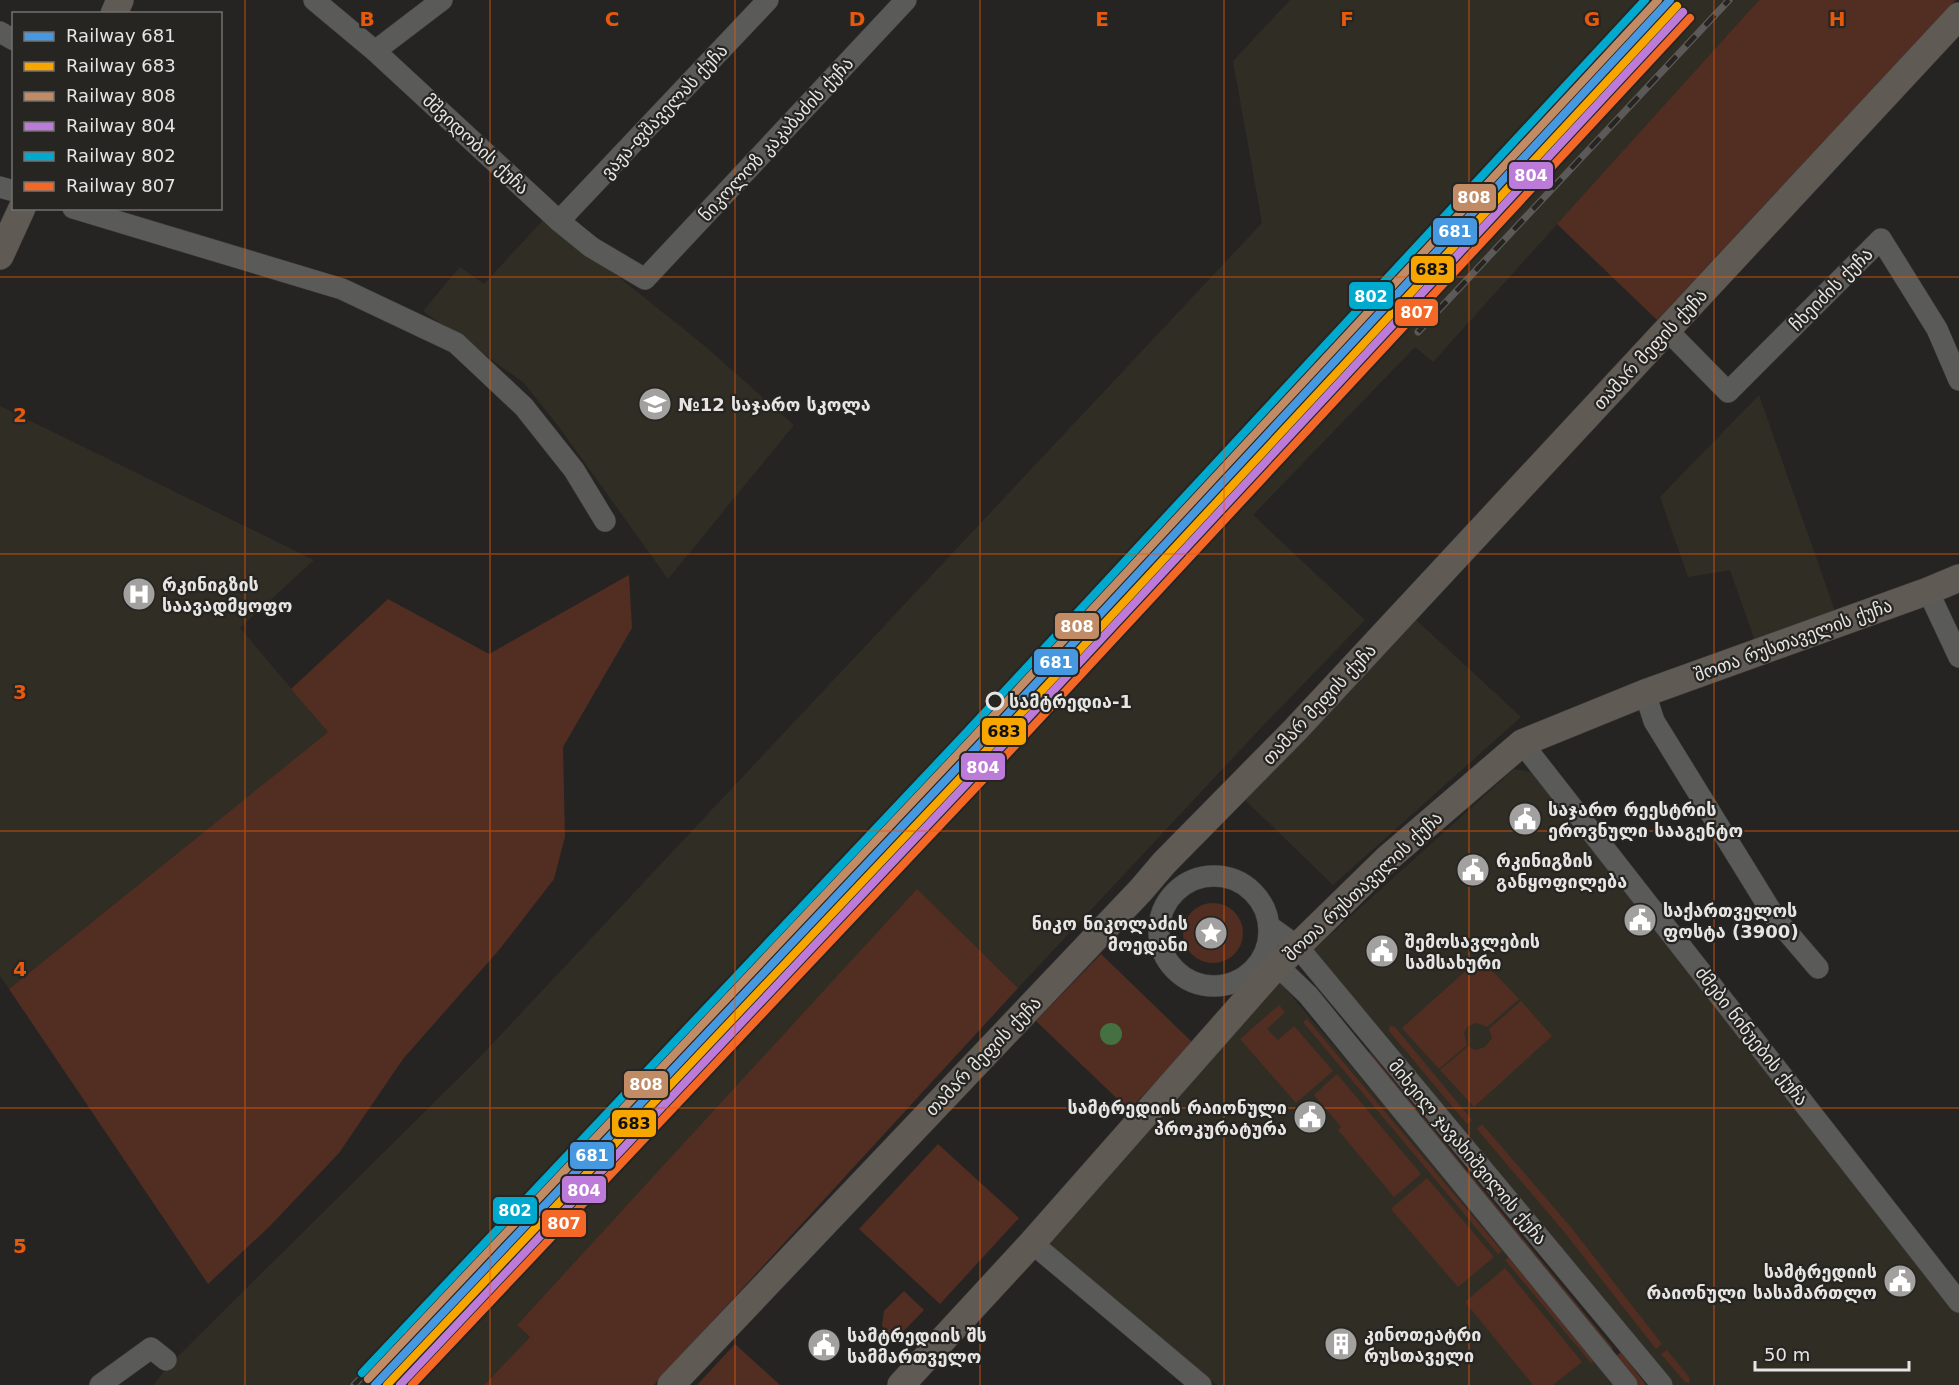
<svg xmlns="http://www.w3.org/2000/svg" width="1959" height="1385" viewBox="0 0 1959 1385" font-family="'DejaVu Sans','Noto Sans Georgian',sans-serif">
	<style>
		.built { fill: #302d25 }
		.green { fill: #512e21 }
		.water { fill: #457040 }
		.lines { fill: none; stroke-linecap: round; stroke-linejoin: round }
		.minor-casing { stroke: #41403f; stroke-width: 22 }
		.major-casing { stroke: #41403f; stroke-width: 28 }
		.minor { stroke: #5a5a58; stroke-width: 21 }
		.major { stroke: #5f5a54; stroke-width: 27 }
		.rail-casing { stroke: #5b5a58; stroke-width: 7 }
		.rail { stroke: #262521; stroke-width: 4.5; stroke-dasharray: 14; stroke-linecap: butt }
		.rail-1-casing { stroke: #262521; stroke-width: 12 }
		.rail-2-casing { stroke: #262521; stroke-width: 12 }
		.rail-3-casing { stroke: #262521; stroke-width: 12 }
		.rail-4-casing { stroke: #262521; stroke-width: 12 }
		.rail-5-casing { stroke: #262521; stroke-width: 12 }
		.rail-6-casing { stroke: #262521; stroke-width: 12 }
		.rail-1 { stroke: #4699e1; stroke-width: 8 }
		.rail-2 { stroke: #f7a600; stroke-width: 8 }
		.rail-3 { stroke: #c18c65; stroke-width: 8 }
		.rail-4 { stroke: #bd7bd9; stroke-width: 8 }
		.rail-5 { stroke: #00a9ce; stroke-width: 8 }
		.rail-6 { stroke: #f36827; stroke-width: 8 }
		.grid { fill: none; stroke: #e8590c; stroke-width: 1.5; stroke-opacity: 0.55 }
		.stop-dot { fill: #262521; stroke: #e6e5e3; stroke-width: 3 }
		.labels { text-anchor: middle; dominant-baseline: central; stroke-width: 4.5; stroke-linejoin: round; paint-order: stroke }
		.street-label { font-size: 18px; fill: #e6e5e3; stroke: #262521 }
		.poi-label { font-size: 18px; font-weight: bold; fill: #e6e5e3; stroke: #262521; text-anchor: start }
		.stop-label { font-size: 18px; font-weight: bold; fill: #e6e5e3; stroke: #262521; text-anchor: start }
		.grid-label { font-size: 20px; text-anchor: middle; font-weight: bold; fill: #e8590c; stroke: #262521; stroke-width: 4.5; stroke-linejoin: round; paint-order: stroke }
		.line-badge { stroke: #262521; stroke-width: 2 }
		.badge-label { font-size: 16px; text-anchor: middle; font-weight: bold; fill: #fff }
		.pale-badge-label { font-size: 16px; text-anchor: middle; font-weight: bold; fill: #111 }
	</style>
	<rect width="100%" height="100%" fill="#252422"/>
	<g class="built">
		<polygon points="1290,0 1759,0 1433,362 1415,347 1253,515 1365,620 1258,731 1018,988 917,890 517,1325 530,1337 484,1385 153,1385 170,1364 479,1058 1262,223 1233,61"/>
		<polygon points="545,218 706,347 794,425 668,579 559,427 524,383 423,311 460,267 484,284"/>
		<polygon points="1759,395 1835,611 1755,641 1730,570 1688,577 1660,497"/>
		<polygon points="0,406 314,560 240,628 328,732 9,989 0,976"/>
		<polygon points="1413,617 1521,717 1333,885 1244,799"/>
		<polygon points="1514,769 1531,772 1959,1311 1959,1385 1670,1385 1310,953"/>
		<polygon points="1279,981 1622,1385 1217,1385 1039,1244"/>
	</g>
	<g class="green">
		<polygon points="1759,0 1956,0 1657,320 1557,224"/>
		<polygon points="629,575 632,628 563,747 565,837 554,879 499,950 403,1059 339,1153 270,1226 208,1284 9,989 328,732 291,689 388,599 489,654"/>
		<polygon points="917,889 1018,988 654,1385 484,1385 530,1337 517,1325"/>
		<circle cx="1213" cy="933" r="30"/>
		<polygon points="1101,954 1193,1043 1129,1110 1036,1021"/>
		<polygon points="1480,958 1519,999 1487,1027 1477,1023 1468,1026 1464,1033 1467,1045 1439,1069 1402,1028"/>
		<polygon points="1521,1001 1552,1036 1474,1107 1440,1070 1468,1046 1475,1050 1485,1047 1492,1038 1489,1029"/>
		<polygon points="1279,1005 1285,1012 1267,1029 1278,1040 1294,1026 1333,1071 1296,1103 1240,1039"/>
		<polygon points="1307,1019 1502,1251 1498,1254 1303,1022"/>
		<polygon points="1390,1025 1395,1027 1472,1120 1467,1124 1389,1031"/>
		<polygon points="1370,1052 1613,1348 1609,1351 1365,1055"/>
		<polygon points="1337,1074 1421,1174 1394,1197 1338,1130 1341,1127 1314,1095"/>
		<polygon points="1482,1124 1570,1226 1662,1344 1656,1349 1565,1233 1477,1129"/>
		<polygon points="938,1144 1019,1218 940,1304 859,1229"/>
		<polygon points="1427,1178 1494,1257 1458,1287 1391,1209"/>
		<polygon points="1509,1257 1595,1360 1591,1363 1505,1260"/>
		<polygon points="1505,1268 1582,1362 1553,1385 1533,1385 1465,1302"/>
		<polygon points="904,1291 924,1310 895,1340 882,1326 884,1311"/>
		<polygon points="735,1344 780,1385 697,1385"/>
		<polygon points="1667,1350 1689,1377 1690,1381 1688,1383 1684,1381 1661,1354"/>
		<polygon points="1621,1352 1646,1385 1638,1385 1615,1357"/>
	</g>
	<circle class="water" cx="1111" cy="1034" r="11"/>
	<g class="lines">
		<g class="minor-casing">
			<g id="minor">
				<polyline points="314,0 375,51 559,221 591,247 645,279 906,0"/>
				<polyline points="0,32 14,40"/>
				<polyline points="375,51 442,0"/>
				<polyline points="0,187 14,191"/>
				<polyline points="73,208 342,289 456,343 524,407 574,470 605,521"/>
				<polyline points="559,221 768,0"/>
				<polyline points="1668,331 1728,392 1881,239 1937,329 1959,380"/>
				<polyline points="1928,591 1959,657"/>
				<polyline points="1645,693 1654,721 1776,919 1818,968"/>
				<polyline points="1522,743 1959,1302"/>
				<circle cx="1214" cy="931" r="55"/>
				<polyline points="1269,926 1297,946 1662,1385"/>
				<polyline points="1237,981 1271,972 1284,972 1308,995 1627,1385"/>
				<polyline points="1032,1243 1201,1385"/>
				<polyline points="100,1385 151,1348 166,1360"/>
			</g>
		</g>
		<g class="major-casing">
			<g id="major">
				<polyline points="114,14 120,0"/>
				<polyline points="0,256 22,208"/>
				<polyline points="671,1385 1141,890 1164,863 1295,730 1959,16"/>
				<polyline points="901,1385 1032,1243 1271,972 1388,858 1522,743 1645,693 1928,591 1959,578"/>
			</g>
		</g>
		<use href="#minor" class="minor"/>
		<use href="#major" class="major"/>
		<g class="rail-casing">
			<g id="rail">
				<polyline points="1418,332 1729,0"/>
				<polyline points="354,1385 443,1293 1648,0"/>
			</g>
		</g>
		<use href="#rail" class="rail"/>
		<g class="rail-1-casing">
			<polyline id="rail-1" points="375,1385 977,747 1670,0"/>
		</g>
		<g class="rail-2-casing">
			<polyline id="rail-2" points="387,1385 984,753 1677,6"/>
		</g>
		<g class="rail-3-casing">
			<polyline id="rail-3" points="368,1379 970,741 1658,0"/>
		</g>
		<g class="rail-4-casing">
			<polyline id="rail-4" points="400,1385 990,759 1683,12"/>
		</g>
		<g class="rail-5-casing">
			<polyline id="rail-5" points="362,1373 964,735 1645,0"/>
		</g>
		<g class="rail-6-casing">
			<polyline id="rail-6" points="412,1385 997,765 1690,18"/>
		</g>
		<use href="#rail-1" class="rail-1"/>
		<use href="#rail-2" class="rail-2"/>
		<use href="#rail-3" class="rail-3"/>
		<use href="#rail-4" class="rail-4"/>
		<use href="#rail-5" class="rail-5"/>
		<use href="#rail-6" class="rail-6"/>
	</g>
	<path class="grid" d="M245 0V1385M490 0V1385M735 0V1385M980 0V1385M1224 0V1385M1469 0V1385M1714 0V1385M0 277H1959M0 554H1959M0 831H1959M0 1108H1959"/>
	<defs>
		<g id="school-disc" transform="scale(1.725)"><circle r="9.5" fill="#a2a19f" stroke="#262521"/><path d="M0-5L7-2L0 1L-7-2ZM-4 1L0 2.5L4 1V4Q0 6-4 4Z" fill="#fff"/></g>
		<g id="hospital-disc" transform="scale(1.725)"><circle r="9.5" fill="#a2a19f" stroke="#262521"/><path d="M-5-5h3v3.5h4V-5h3V5h-3V1.5h-4V5h-3Z" fill="#fff"/></g>
		<g id="civic-disc" transform="scale(1.725)"><circle r="9.5" fill="#a2a19f" stroke="#262521"/><path d="M-.6-6.5H3V-4.5H.6V-3L4-1V1h2V6H-6V1h2V-1L-.6-3ZM-1.2 2.5V6h2.4V2.5Z" fill="#fff"/></g>
		<g id="sight-disc" transform="scale(1.725)"><circle r="9.5" fill="#a2a19f" stroke="#262521"/><path d="M0-6L1.8-2.2L6-1.7L2.9 1.2L3.7 5.4L0 3.3L-3.7 5.4L-2.9 1.2L-6-1.7L-1.8-2.2Z" fill="#fff"/></g>
		<g id="building-disc" transform="scale(1.725)"><circle r="9.5" fill="#a2a19f" stroke="#262521"/><path d="M-4-6H4V6H1V3H-1V6H-4ZM-2.5-4.3h1.7v1.8h-1.7ZM.8-4.3h1.7v1.8H.8ZM-2.5-1h1.7V.8h-1.7ZM.8-1h1.7V.8H.8Z" fill="#fff"/></g>
	</defs>
	<g fill-rule="evenodd">
		<use href="#school-disc" x="655" y="404"/>
		<use href="#hospital-disc" x="139" y="594"/>
		<use href="#civic-disc" x="1525" y="819"/>
		<use href="#civic-disc" x="1473" y="870"/>
		<use href="#civic-disc" x="1640" y="920"/>
		<use href="#sight-disc" x="1211" y="933"/>
		<use href="#civic-disc" x="1382" y="951"/>
		<use href="#civic-disc" x="1310" y="1117"/>
		<use href="#civic-disc" x="1900" y="1281"/>
		<use href="#building-disc" x="1341" y="1344"/>
		<use href="#civic-disc" x="824" y="1345"/>
	</g>
	<circle class="stop-dot" cx="995" cy="701" r="8"/>
	<g class="labels">
		<g class="street-label">
			<text transform="translate(664 111) rotate(-47)">ვაჟა-ფშაველას ქუჩა</text>
			<text transform="translate(776 139) rotate(-47)">ნიკოლოზ კაკაბაძის ქუჩა</text>
			<text transform="translate(476 144) rotate(43)">მშვიდობის ქუჩა</text>
			<text transform="translate(1831 289) rotate(-45)">ჩხეიძის ქუჩა</text>
			<text transform="translate(1650 349) rotate(-47)">თამარ მეფის ქუჩა</text>
			<text transform="translate(1793 640) rotate(-20)">შოთა რუსთაველის ქუჩა</text>
			<text transform="translate(1319 704) rotate(-47)">თამარ მეფის ქუჩა</text>
			<text transform="translate(1363 886) rotate(-43)">შოთა რუსთაველის ქუჩა</text>
			<text transform="translate(1752 1036) rotate(52)">ძმები ნინუების ქუჩა</text>
			<text transform="translate(983 1056) rotate(-46)">თამარ მეფის ქუჩა</text>
			<text transform="translate(1468 1152) rotate(50)">მიხეილ ჯავახიშვილის ქუჩა</text>
		</g>
		<g class="poi-label">
			<text x="678" y="404">№12 საჯარო სკოლა</text>
			<text x="162" y="584">რკინიგზის<tspan x="162" dy="21">საავადმყოფო</tspan></text>
			<text x="1548" y="809">საჯარო რეესტრის<tspan x="1548" dy="21">ეროვნული სააგენტო</tspan></text>
			<text x="1496" y="860">რკინიგზის<tspan x="1496" dy="21">განყოფილება</tspan></text>
			<text x="1663" y="910">საქართველოს<tspan x="1663" dy="21">ფოსტა (3900)</tspan></text>
			<text x="1188" y="923" text-anchor="end">ნიკო ნიკოლაძის<tspan x="1188" dy="21">მოედანი</tspan></text>
			<text x="1405" y="941">შემოსავლების<tspan x="1405" dy="21">სამსახური</tspan></text>
			<text x="1287" y="1107" text-anchor="end">სამტრედიის რაიონული<tspan x="1287" dy="21">პროკურატურა</tspan></text>
			<text x="1877" y="1271" text-anchor="end">სამტრედიის<tspan x="1877" dy="21">რაიონული სასამართლო</tspan></text>
			<text x="1364" y="1334">კინოთეატრი<tspan x="1364" dy="21">რუსთაველი</tspan></text>
			<text x="847" y="1335">სამტრედიის შს<tspan x="847" dy="21">სამმართველო</tspan></text>
		</g>
		<g class="stop-label">
			<text x="1009" y="701">სამტრედია-1</text>
		</g>
	</g>
	<g class="grid-label">
		<text x="367" y="26">B</text>
		<text x="612" y="26">C</text>
		<text x="857" y="26">D</text>
		<text x="1102" y="26">E</text>
		<text x="1347" y="26">F</text>
		<text x="1592" y="26">G</text>
		<text x="1837" y="26">H</text>
		<text x="20" y="422">2</text>
		<text x="20" y="699">3</text>
		<text x="20" y="976">4</text>
		<text x="20" y="1253">5</text>
	</g>
	<g class="line-badge">
		<rect x="1508" y="161" width="46" height="29" rx="6" fill="#bd7bd9"/>
		<rect x="1452" y="183" width="45" height="29" rx="6" fill="#c18c65"/>
		<rect x="1432" y="217" width="46" height="29" rx="6" fill="#4699e1"/>
		<rect x="1410" y="255" width="45" height="29" rx="6" fill="#f7a600"/>
		<rect x="1348" y="281" width="46" height="29" rx="6" fill="#00a9ce"/>
		<rect x="1394" y="298" width="45" height="29" rx="6" fill="#f36827"/>
		<rect x="1054" y="612" width="46" height="28" rx="6" fill="#c18c65"/>
		<rect x="1033" y="648" width="46" height="28" rx="6" fill="#4699e1"/>
		<rect x="981" y="717" width="46" height="29" rx="6" fill="#f7a600"/>
		<rect x="960" y="752" width="46" height="29" rx="6" fill="#bd7bd9"/>
		<rect x="623" y="1070" width="46" height="29" rx="6" fill="#c18c65"/>
		<rect x="611" y="1109" width="46" height="29" rx="6" fill="#f7a600"/>
		<rect x="569" y="1141" width="46" height="29" rx="6" fill="#4699e1"/>
		<rect x="561" y="1175" width="46" height="29" rx="6" fill="#bd7bd9"/>
		<rect x="492" y="1196" width="46" height="29" rx="6" fill="#00a9ce"/>
		<rect x="541" y="1209" width="46" height="29" rx="6" fill="#f36827"/>
	</g>
	<g class="badge-label">
		<text x="1531" y="181">804</text>
		<text x="1474" y="203">808</text>
		<text x="1455" y="237">681</text>
		<text x="1371" y="302">802</text>
		<text x="1417" y="318">807</text>
		<text x="1077" y="632">808</text>
		<text x="1056" y="668">681</text>
		<text x="983" y="773">804</text>
		<text x="646" y="1090">808</text>
		<text x="592" y="1161">681</text>
		<text x="584" y="1196">804</text>
		<text x="515" y="1216">802</text>
		<text x="564" y="1229">807</text>
	</g>
	<g class="pale-badge-label">
		<text x="1432" y="275">683</text>
		<text x="1004" y="737">683</text>
		<text x="634" y="1129">683</text>
	</g>
	<rect x="12" y="12" width="210" height="198" fill="#262521" stroke="#73726f" stroke-width="1.5"/>
	<rect x="24" y="32" width="30" height="9" fill="#4699e1" stroke="#73726f" stroke-width="1.5"/>
	<text x="66" y="42" font-size="18" fill="#e6e5e3">Railway 681</text>
	<rect x="24" y="62" width="30" height="9" fill="#f7a600" stroke="#73726f" stroke-width="1.5"/>
	<text x="66" y="72" font-size="18" fill="#e6e5e3">Railway 683</text>
	<rect x="24" y="92" width="30" height="9" fill="#c18c65" stroke="#73726f" stroke-width="1.5"/>
	<text x="66" y="102" font-size="18" fill="#e6e5e3">Railway 808</text>
	<rect x="24" y="122" width="30" height="9" fill="#bd7bd9" stroke="#73726f" stroke-width="1.5"/>
	<text x="66" y="132" font-size="18" fill="#e6e5e3">Railway 804</text>
	<rect x="24" y="152" width="30" height="9" fill="#00a9ce" stroke="#73726f" stroke-width="1.5"/>
	<text x="66" y="162" font-size="18" fill="#e6e5e3">Railway 802</text>
	<rect x="24" y="182" width="30" height="9" fill="#f36827" stroke="#73726f" stroke-width="1.5"/>
	<text x="66" y="192" font-size="18" fill="#e6e5e3">Railway 807</text>
	<path d="M1755 1361v9h154v-9" fill="none" stroke="#e6e5e3" stroke-width="3"/>
	<text x="1764" y="1361" font-size="18" fill="#e6e5e3" stroke="#262521" stroke-width="4.5" paint-order="stroke">50 m</text>
</svg>
